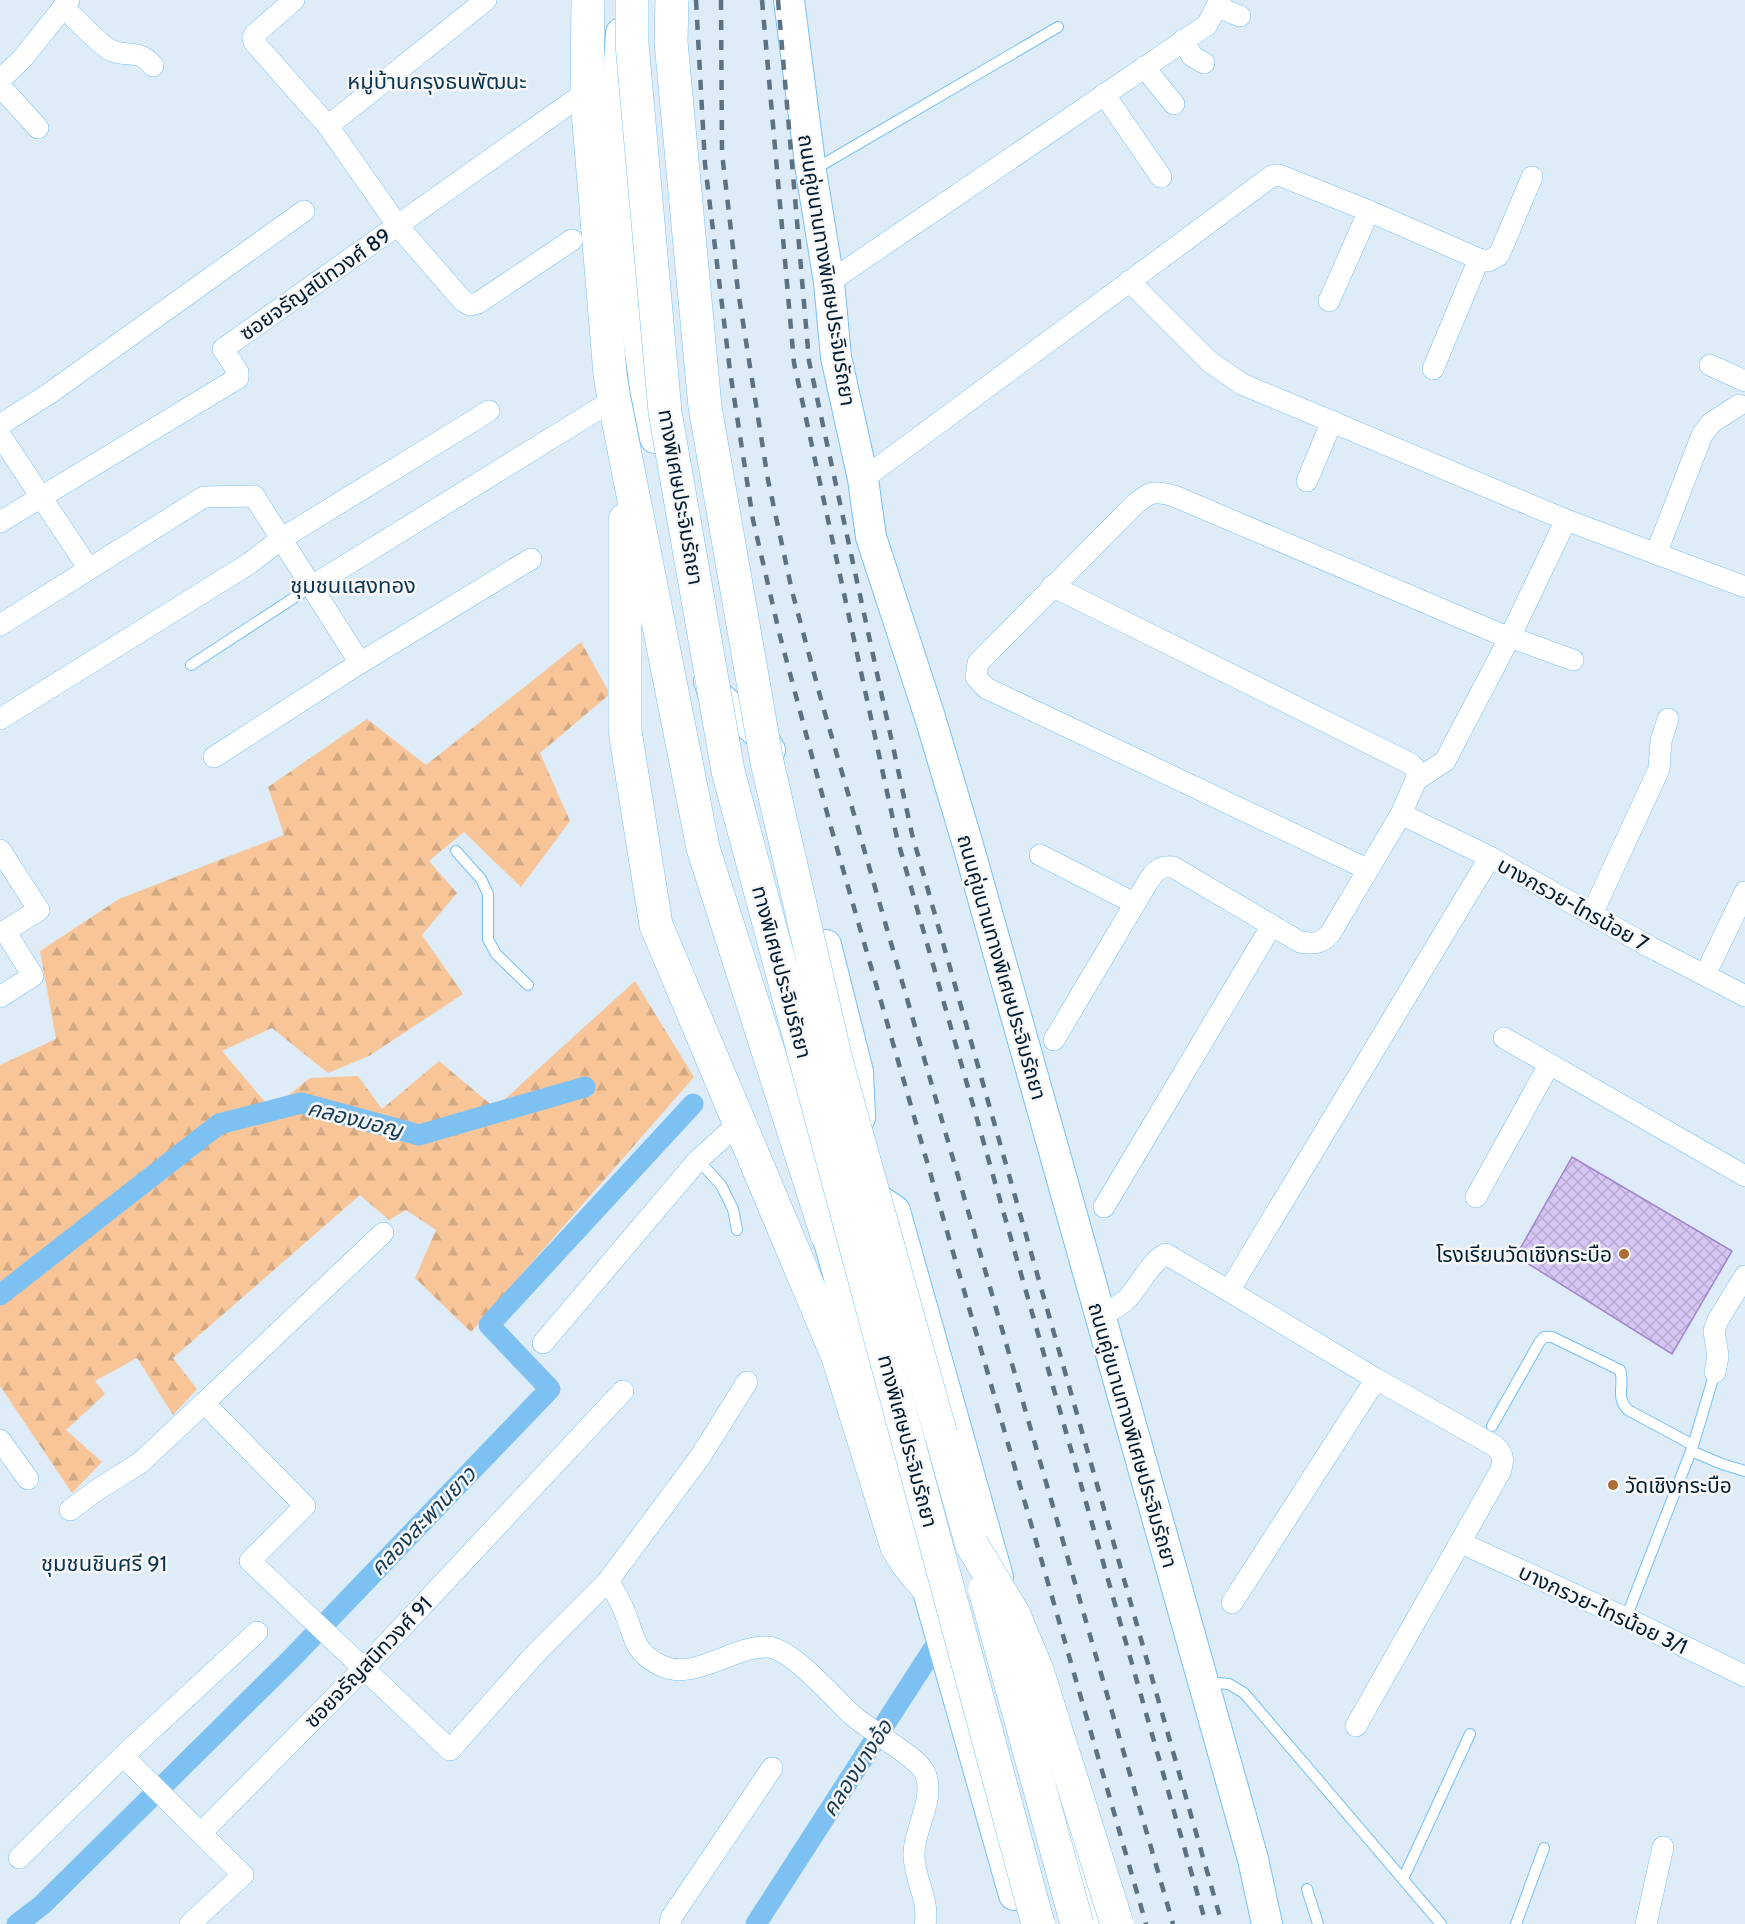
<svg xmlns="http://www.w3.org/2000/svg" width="1745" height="1924" viewBox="0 0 1745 1924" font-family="Cabin,'Noto Sans Thai',sans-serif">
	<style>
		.forest { fill: url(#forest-firs) }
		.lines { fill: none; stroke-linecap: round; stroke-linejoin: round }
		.canal { stroke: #7dc1f3; stroke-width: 21 }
		.building { fill: url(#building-cross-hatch); stroke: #a185cd; stroke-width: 1.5 }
		.service-casing { stroke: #75c0f6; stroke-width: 12 }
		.minor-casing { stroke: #75c0f6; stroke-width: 22 }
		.secondary-casing { stroke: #75c0f6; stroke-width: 32 }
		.motorway-casing { stroke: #75c0f6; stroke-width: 34 }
		.service { stroke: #fff; stroke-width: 10 }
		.minor { stroke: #fff; stroke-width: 21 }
		.secondary { stroke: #fff; stroke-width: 30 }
		.motorway { stroke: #fff; stroke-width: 33 }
		.rail { stroke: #5c7181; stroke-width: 4.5; stroke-dasharray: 10 10; stroke-linecap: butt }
		.motorway-bridge-casing { stroke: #75c0f6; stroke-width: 34; stroke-linecap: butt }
		.motorway-bridge { stroke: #fff; stroke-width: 33 }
		.poi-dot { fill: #ac6e34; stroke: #f7f7f7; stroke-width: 2 }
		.labels { text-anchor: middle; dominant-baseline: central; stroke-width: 5; stroke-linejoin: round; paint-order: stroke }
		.street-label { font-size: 21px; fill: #001b2f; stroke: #f7f7f7 }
		.poi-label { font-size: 21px; fill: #001b2f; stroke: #f7f7f7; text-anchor: end }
		.neighbourhood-label { font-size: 22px; fill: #0b354f; stroke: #f7f7f7 }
		.water-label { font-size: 22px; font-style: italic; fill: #153b54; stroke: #f7f7f7 }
	</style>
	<defs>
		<pattern id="forest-firs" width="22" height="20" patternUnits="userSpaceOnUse" patternTransform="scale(1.5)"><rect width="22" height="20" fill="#f8c599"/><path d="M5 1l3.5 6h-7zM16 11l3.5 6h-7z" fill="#d3a984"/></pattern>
		<pattern id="building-cross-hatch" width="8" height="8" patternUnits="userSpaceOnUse" patternTransform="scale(1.5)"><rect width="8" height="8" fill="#d6c6f4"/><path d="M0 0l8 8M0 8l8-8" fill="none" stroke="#b6aad2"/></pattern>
	</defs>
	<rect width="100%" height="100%" fill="#deecf7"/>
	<polygon class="forest" points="581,642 610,694 540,753 570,821 521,887 464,832 429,861 457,893 422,935 463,994 369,1056 328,1073 272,1028 222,1051 271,1109 310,1078 358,1076 382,1109 439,1061 495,1108 635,981 694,1077 471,1332 415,1278 436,1230 406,1210 389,1220 360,1195 173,1358 197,1389 173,1415 137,1358 95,1381 105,1394 66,1430 102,1462 72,1493 0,1386 0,1065 56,1039 40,951 119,899 284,835 268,787 367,719 426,765"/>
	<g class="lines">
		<g class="canal">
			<polyline points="0,1295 219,1124 301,1103 419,1135 585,1087"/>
			<polyline points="17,1924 42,1905 292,1658 550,1389 489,1325 693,1104"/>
			<polyline points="756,1924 945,1631"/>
		</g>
	</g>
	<polygon class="building" points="1572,1157 1732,1251 1672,1354 1516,1256"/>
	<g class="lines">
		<g class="service-casing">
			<g id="service">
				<polyline points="815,169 1058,27"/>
				<polyline points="191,665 312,586"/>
				<polyline points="456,851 481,879 488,894 488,939 496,954 528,985"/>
				<polyline points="698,1160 721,1185 733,1209 737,1230"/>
				<path d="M1492 1426 1539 1343 1544 1337H1552L1620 1370C1625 1384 1615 1398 1628 1410L1693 1445"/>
				<polyline points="1692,1449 1715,1372"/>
				<polyline points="1626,1618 1691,1451 1722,1464 1745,1471"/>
				<polyline points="1206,1682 1229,1684 1244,1693 1441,1924"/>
				<polyline points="1403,1879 1470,1734"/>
				<polyline points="1307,1889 1318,1924"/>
				<polyline points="1516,1924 1544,1848"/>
			</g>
		</g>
		<g class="minor-casing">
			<g id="minor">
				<polyline points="294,0 255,34 253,38 254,42 328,126 398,226 463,301 470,305 478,303 572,240"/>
				<path d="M63 7C73 16 100 45 110 50 127 58 139 48 153 66"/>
				<polyline points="1217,7 1240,16"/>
				<polyline points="1183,40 1192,56 1204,63"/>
				<polyline points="1144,67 1174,104"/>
				<polyline points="0,80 23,58 69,0"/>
				<polyline points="0,86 38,128"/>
				<polyline points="1104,94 1161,177"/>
				<polyline points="328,126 486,0"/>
				<polyline points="1129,281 1210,362 1242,384 1566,520 1745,587"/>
				<polyline points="829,282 1207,25 1220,0"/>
				<polyline points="1329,301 1369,211"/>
				<polyline points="1710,365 1745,381"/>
				<polyline points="1433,369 1479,259"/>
				<polyline points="0,425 50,393 304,211"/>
				<polyline points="0,435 89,569"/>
				<polyline points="863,479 1272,176 1279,175 1369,211 1479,259 1488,261 1499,255 1532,177"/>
				<polyline points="1307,481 1332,421"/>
				<polyline points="1566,520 1510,637 1573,660"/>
				<polyline points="0,522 238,378 238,372 223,349 573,101"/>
				<polyline points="1656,554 1702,435 1711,423 1739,405"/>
				<polyline points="312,586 605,405"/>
				<path d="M1052 586 1411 764 1417 771 1416 780 1401 814 1330 934C1320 944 1314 944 1300 942L1173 867C1161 866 1156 870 1149 880L1054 1040"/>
				<polyline points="0,625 204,497 254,496 360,663"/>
				<polyline points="0,719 250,563 281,539 489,411"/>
				<polyline points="214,757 360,663 531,559"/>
				<polyline points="1401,814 1490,857 1650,947 1745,996"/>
				<polyline points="0,850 39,910 5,931 33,976 0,997"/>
				<polyline points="1040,855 1134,903"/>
				<path d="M1367 869 986 688 976 677 978 663 1133 506C1149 492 1153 490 1174 496L1502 635 1510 637 1445 761 1416 780"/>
				<polyline points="1592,914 1659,769 1661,741 1668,719"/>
				<polyline points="1705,975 1745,892"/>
				<polyline points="1504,1038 1745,1176"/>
				<polyline points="1476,1197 1549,1065"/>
				<polyline points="1104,1207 1272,925"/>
				<path d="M1100 1317C1108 1312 1117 1307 1125 1301 1138 1289 1151 1260 1166 1254L1229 1291"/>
				<polyline points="543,1343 698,1160 739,1123"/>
				<polyline points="1715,1372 1718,1356 1714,1331 1718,1320 1745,1276"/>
				<polyline points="204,1403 383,1233"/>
				<polyline points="0,1440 28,1479"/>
				<polyline points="70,1510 97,1490 140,1463 204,1403 305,1506 250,1561 450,1750 537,1652 608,1581 700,1457 747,1382"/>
				<polyline points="1461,1543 1626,1618 1745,1676"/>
				<path d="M608 1581C614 1591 621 1601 625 1613 635 1638 634 1653 662 1666 695 1681 732 1646 767 1647 790 1647 833 1697 851 1714 861 1723 873 1730 884 1738 895 1747 919 1760 925 1773 936 1798 914 1829 914 1853 913 1878 930 1899 925 1924"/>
				<polyline points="1232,1603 1376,1379"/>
				<path d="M1356 1726 1500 1472C1504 1460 1504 1455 1495 1446L1376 1379 1229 1291 1490 857"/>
				<polyline points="123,1756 243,1875 190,1924"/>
				<polyline points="201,1833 363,1669 623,1391"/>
				<polyline points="19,1858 123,1756 257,1632"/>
				<polyline points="670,1924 671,1918 772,1768"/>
				<polyline points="1646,1924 1663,1847"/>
			</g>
		</g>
		<g class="secondary-casing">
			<g id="secondary">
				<polyline points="789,0 811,171 829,282 836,357 863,479 871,537 929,714 968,845 1253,1859 1267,1924"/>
				<polyline points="621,33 617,92 635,315 645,388 655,438"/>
				<polyline points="709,681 712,690 761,736 770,750"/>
				<polyline points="826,945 858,1072 860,1118"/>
				<polyline points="882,1202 895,1211 998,1577"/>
				<polyline points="841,1215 827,1235 1014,1895"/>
				<polyline points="1052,1768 1096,1924"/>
			</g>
		</g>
		<g class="motorway-casing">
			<g id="motorway">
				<polyline points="588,0 587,99 610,374 614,399 703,848 827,1235"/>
				<polyline points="625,520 625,731 656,925 838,1357 897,1547 908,1564 926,1586"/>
				<polyline points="941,1435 972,1545"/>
			</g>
		</g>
		<use href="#service" class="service"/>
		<use href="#minor" class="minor"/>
		<use href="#secondary" class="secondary"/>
		<use href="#motorway" class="motorway"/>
		<g class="rail">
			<polyline points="696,0 705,164 730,371 753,520 780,636 830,824 1146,1924"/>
			<polyline points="721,0 722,153 738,291 768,480 792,591 822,703 1173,1924"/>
			<polyline points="762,0 794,363 897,838 1206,1924"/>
			<polyline points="778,0 809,361 912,834 1222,1924"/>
		</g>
		<g class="motorway-bridge-casing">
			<g id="motorway-bridge">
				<polyline points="632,0 632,44 665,412 728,771 1038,1924"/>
				<polyline points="672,0 671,42 705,407 767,762 837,1064 941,1435"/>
				<polyline points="972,1545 1014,1615 1037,1670 1117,1924"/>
				<polyline points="985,1590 1077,1924"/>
			</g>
		</g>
		<use href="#motorway-bridge" class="motorway-bridge"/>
	</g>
	<g class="poi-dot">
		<circle cx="1624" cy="1254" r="6"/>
		<circle cx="1613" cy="1485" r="6"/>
	</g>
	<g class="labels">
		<g class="street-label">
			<text transform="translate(827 270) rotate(81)">ถนนคู่ขนานทางพิเศษประจิมรัถยา</text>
			<text transform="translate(315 284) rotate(-35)">ซอยจรัญสนิทวงศ์ 89</text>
			<text transform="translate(681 497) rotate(80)">ทางพิเศษประจิมรัถยา</text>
			<text transform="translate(1573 904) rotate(29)">บางกรวย-ไทรน้อย 7</text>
			<text transform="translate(1002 967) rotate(74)">ถนนคู่ขนานทางพิเศษประจิมรัถยา</text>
			<text transform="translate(782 972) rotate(75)">ทางพิเศษประจิมรัถยา</text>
			<text transform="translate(1133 1435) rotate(74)">ถนนคู่ขนานทางพิเศษประจิมรัถยา</text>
			<text transform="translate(908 1441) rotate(75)">ทางพิเศษประจิมรัถยา</text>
			<text transform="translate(1603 1609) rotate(25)">บางกรวย-ไทรน้อย 3/1</text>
			<text transform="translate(368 1662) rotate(-46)">ซอยจรัญสนิทวงศ์ 91</text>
		</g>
		<g class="poi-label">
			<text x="1612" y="1254">โรงเรียนวัดเชิงกระบือ</text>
			<text x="1625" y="1485" text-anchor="start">วัดเชิงกระบือ</text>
		</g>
		<g class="neighbourhood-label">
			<text x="437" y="81">หมู่บ้านกรุงธนพัฒนะ</text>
			<text x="353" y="585">ชุมชนแสงทอง</text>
			<text x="104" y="1563">ชุมชนชินศรี 91</text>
		</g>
		<g class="water-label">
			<text transform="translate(355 1119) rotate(14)">คลองมอญ</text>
			<text transform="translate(423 1521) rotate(-46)">คลองสะพานยาว</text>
			<text transform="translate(857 1768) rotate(-57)">คลองบางอ้อ</text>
		</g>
	</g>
</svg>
